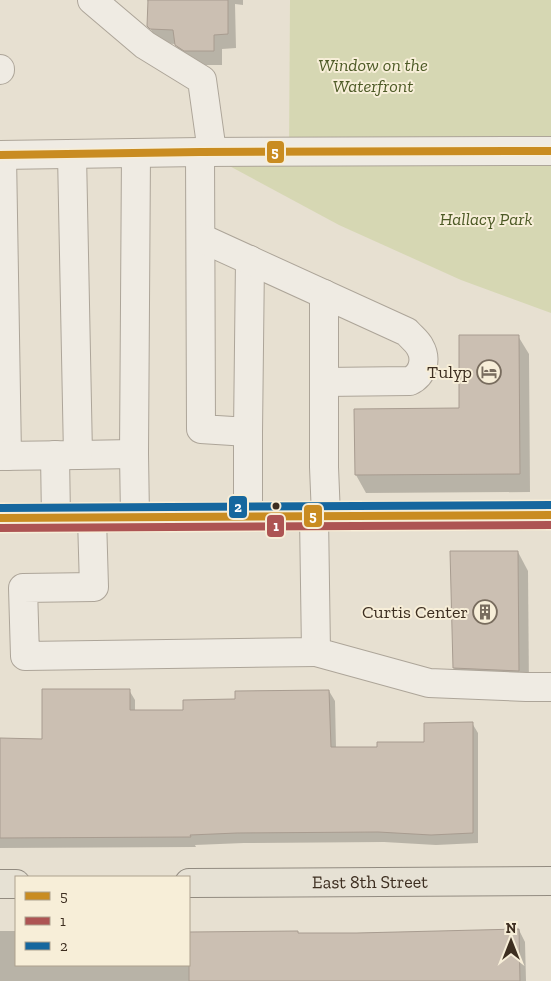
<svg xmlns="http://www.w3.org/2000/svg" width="551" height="981" viewBox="0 0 551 981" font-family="'Zilla Slab',serif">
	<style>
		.green { fill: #d6d7b3 }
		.shadow { fill: #0003 }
		.building { fill: #cbbfb2; stroke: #a89c90 }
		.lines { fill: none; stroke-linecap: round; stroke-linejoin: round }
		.minor-casing { stroke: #ada599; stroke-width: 30 }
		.major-casing { stroke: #928b80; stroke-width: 30 }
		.minor { stroke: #efebe3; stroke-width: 28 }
		.major { stroke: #e6e1d4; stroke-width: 28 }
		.bus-1-casing { stroke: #f7eed8; stroke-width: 11 }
		.bus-2-casing { stroke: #f7eed8; stroke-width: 11 }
		.bus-3-casing { stroke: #f7eed8; stroke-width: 11 }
		.bus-1 { stroke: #c98c21; stroke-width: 8 }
		.bus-2 { stroke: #ad5453; stroke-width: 8 }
		.bus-3 { stroke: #16679e; stroke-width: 8 }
		.bus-dot { fill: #3d2e20; stroke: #f7eed8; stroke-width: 2 }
		.labels { text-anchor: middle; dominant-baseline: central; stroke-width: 4; stroke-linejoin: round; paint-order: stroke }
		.park-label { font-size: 18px; font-style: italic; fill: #4d5a26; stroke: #f7eed8 }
		.poi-label { font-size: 18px; fill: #3d2e20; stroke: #f7eed8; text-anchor: end }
		.street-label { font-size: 18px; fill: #3d2e20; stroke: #f7eed8 }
		.line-badge { stroke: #f7eed8; stroke-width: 2 }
		.badge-label { font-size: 14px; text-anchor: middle; font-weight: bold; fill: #fff }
	</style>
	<rect width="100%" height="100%" fill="#e7e0d1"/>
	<g class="green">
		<polygon points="290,0 551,0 551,151 289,152"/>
		<polygon points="551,154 551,313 461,280 339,225 209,155"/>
	</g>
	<g class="shadow">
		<polygon points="147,0 243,0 243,5 235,4 236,48 222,49 222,65 193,65 184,59 175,44 159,43 157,41 149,26 149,4"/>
		<polygon points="518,336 529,354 530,492 366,493 356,475 355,411 460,410"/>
		<polygon points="518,552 528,571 529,689 465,686 454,668"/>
		<polygon points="129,690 135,700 135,711 184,711 236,701 329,691 335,701 336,748 379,748 425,743 472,723 478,733 478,843 436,845 384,842 244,843 195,845 196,847 0,848 0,739 44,740"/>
		<polygon points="519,930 525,942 526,981 0,981 0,931 16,931 16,965 189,965 189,933 298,932 299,934"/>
	</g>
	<g class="building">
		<polygon points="148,0 228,0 228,34 214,35 214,51 184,51 175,45 173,30 150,29 147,26"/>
		<polygon points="459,335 519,335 520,474 355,475 354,409 459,408"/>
		<polygon points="450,551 518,551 519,671 453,668"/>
		<polygon points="42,689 130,689 130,710 183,710 183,700 235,699 235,691 329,690 331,747 377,747 377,742 424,742 424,723 473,722 473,833 431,835 378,832 237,833 190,835 191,837 0,838 0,738 42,739"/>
		<polygon points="519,929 520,981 189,981 189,932 298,931 298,933 357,933"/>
	</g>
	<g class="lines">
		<g class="minor-casing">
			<g id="minor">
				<polyline points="92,0 145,45 202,80 212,152"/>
				<polyline points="0,69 0,70"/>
				<polyline points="200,152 201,429 248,432 250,260"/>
				<polyline points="0,155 200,152 551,151"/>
				<polyline points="2,155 7,456"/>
				<path d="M201 238 407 332C411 337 417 341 420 347 427 359 423 375 410 381L324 382"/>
				<polyline points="324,294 324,467 326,516"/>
				<polyline points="248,432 248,516"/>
				<polyline points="55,455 56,518"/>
				<polyline points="78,455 134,454"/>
				<polyline points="0,456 78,455 72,154"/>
				<polyline points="135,517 134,454 136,153"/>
				<polyline points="92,518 94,587 23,588 25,656 316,652 314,516"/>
				<polyline points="316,652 429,683 526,687 551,687"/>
			</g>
		</g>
		<g class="major-casing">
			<g id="major">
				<polyline points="0,518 551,515"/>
				<path id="s1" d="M189 883 551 881"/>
				<polyline points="0,884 16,884"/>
			</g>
		</g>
		<use href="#minor" class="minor"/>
		<use href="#major" class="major"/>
		<g class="bus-1-casing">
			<g id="bus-1">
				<polyline points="0,155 200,152 551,151"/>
				<polyline points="0,518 551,515"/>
			</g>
		</g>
		<g class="bus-2-casing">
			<polyline id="bus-2" points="0,528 551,525"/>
		</g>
		<g class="bus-3-casing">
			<polyline id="bus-3" points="0,508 551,505"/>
		</g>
		<use href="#bus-1" class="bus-1"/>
		<use href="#bus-2" class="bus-2"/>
		<use href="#bus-3" class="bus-3"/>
	</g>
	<defs>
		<g id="hotel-ring" transform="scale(1.25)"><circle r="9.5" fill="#f7eed8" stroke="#786c5e" stroke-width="1.5"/><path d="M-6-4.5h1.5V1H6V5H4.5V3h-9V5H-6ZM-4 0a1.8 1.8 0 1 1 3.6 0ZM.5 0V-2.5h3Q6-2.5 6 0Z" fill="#786c5e"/></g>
		<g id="building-ring" transform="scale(1.25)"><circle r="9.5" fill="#f7eed8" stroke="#786c5e" stroke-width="1.5"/><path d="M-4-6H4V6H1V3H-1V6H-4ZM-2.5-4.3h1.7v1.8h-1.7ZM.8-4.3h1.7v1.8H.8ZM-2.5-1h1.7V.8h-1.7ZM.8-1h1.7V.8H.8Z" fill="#786c5e"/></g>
	</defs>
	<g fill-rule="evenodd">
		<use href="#hotel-ring" x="489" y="372"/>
		<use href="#building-ring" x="485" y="612"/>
	</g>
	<circle class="bus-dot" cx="276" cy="506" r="4.5"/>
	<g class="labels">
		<g class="park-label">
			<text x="373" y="65">Window on the<tspan x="373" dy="21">Waterfront</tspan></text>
			<text x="486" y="219">Hallacy Park</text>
		</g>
		<g class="poi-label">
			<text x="472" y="372">Tulyp</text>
			<text x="468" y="612">Curtis Center</text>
		</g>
		<g class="street-label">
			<text stroke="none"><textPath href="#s1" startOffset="181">East 8th Street</textPath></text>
		</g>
	</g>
	<g class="line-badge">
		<rect x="266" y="140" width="19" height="24" rx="5" fill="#c98c21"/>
		<rect x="228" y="495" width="20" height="24" rx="5" fill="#16679e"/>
		<rect x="303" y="504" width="20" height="24" rx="5" fill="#c98c21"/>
		<rect x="266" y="514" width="19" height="24" rx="5" fill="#ad5453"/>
	</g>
	<g class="badge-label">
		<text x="275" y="157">5</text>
		<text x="238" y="512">2</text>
		<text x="313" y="521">5</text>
		<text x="276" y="531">1</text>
	</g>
	<rect x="15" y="876" width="175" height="90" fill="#f7eed8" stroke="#ada18e"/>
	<rect x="25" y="892" width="25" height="8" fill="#c98c21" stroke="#ada18e"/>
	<text x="60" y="901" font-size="15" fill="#3d2e20">5</text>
	<rect x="25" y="917" width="25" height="8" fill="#ad5453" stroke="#ada18e"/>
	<text x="60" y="926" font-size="15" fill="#3d2e20">1</text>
	<rect x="25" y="942" width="25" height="8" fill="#16679e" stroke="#ada18e"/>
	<text x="60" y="951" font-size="15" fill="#3d2e20">2</text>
	<g transform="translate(511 941)" stroke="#f7eed8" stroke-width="4" paint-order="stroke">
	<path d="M0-4L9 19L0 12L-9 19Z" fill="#3d2e20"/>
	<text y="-8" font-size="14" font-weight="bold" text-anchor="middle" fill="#3d2e20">N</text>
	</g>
</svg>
